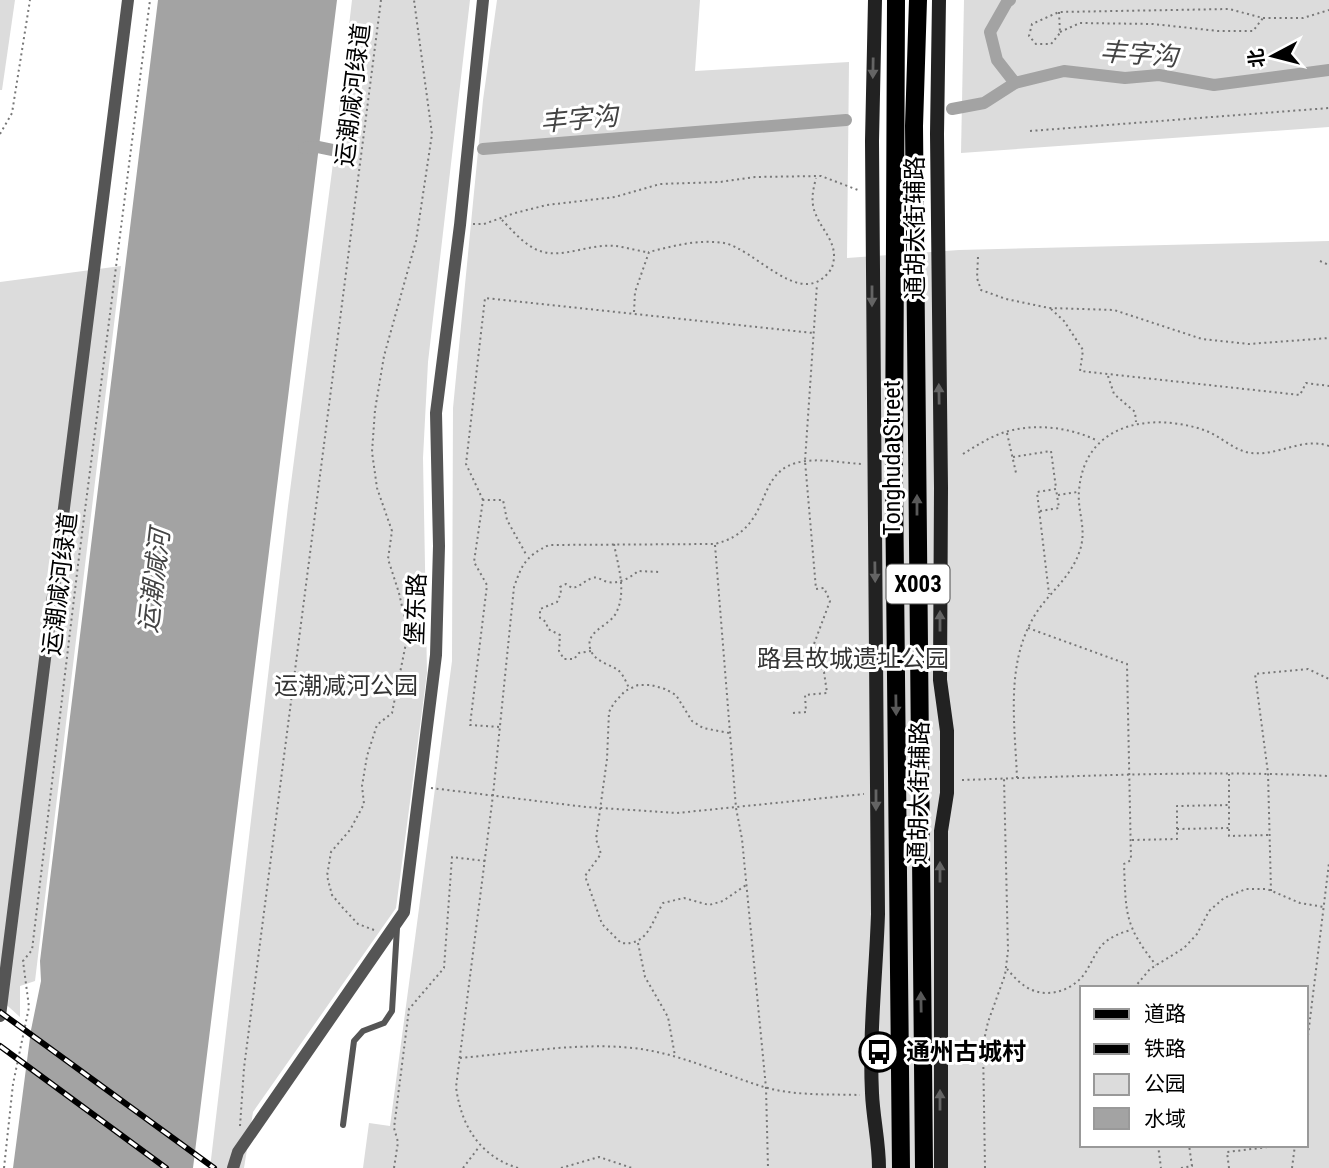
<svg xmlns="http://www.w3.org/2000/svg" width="1329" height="1168" viewBox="0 0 1329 1168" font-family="'Roboto Condensed','Noto Sans SC',sans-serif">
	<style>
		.green { fill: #dcdcdc; fill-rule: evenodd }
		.water { fill: #a3a3a3 }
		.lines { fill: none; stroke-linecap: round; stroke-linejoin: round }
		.canal { stroke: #a3a3a3; stroke-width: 12 }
		.path { stroke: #777; stroke-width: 2; stroke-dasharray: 2 3.5; stroke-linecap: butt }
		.lane { stroke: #555; stroke-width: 6 }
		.street { stroke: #555; stroke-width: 12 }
		.secondary { stroke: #222; stroke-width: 14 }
		.primary { stroke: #000; stroke-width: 18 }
		.rail-casing { stroke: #000; stroke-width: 6 }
		.rail { stroke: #fff; stroke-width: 3.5; stroke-dasharray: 10; stroke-linecap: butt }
		.oneway { fill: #646464 }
		.oneway2 { fill: #595959 }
		.labels { text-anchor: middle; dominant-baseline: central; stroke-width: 6; stroke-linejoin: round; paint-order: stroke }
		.shield { fill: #fff; stroke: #4c4c4c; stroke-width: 2 }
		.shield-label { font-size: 23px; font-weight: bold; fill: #000 }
		.street-label { font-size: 24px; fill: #000; stroke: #fff }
		.park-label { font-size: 24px; fill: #333; stroke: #fff }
		.poi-label { font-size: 24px; font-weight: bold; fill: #000; stroke: #fff; text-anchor: start }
		.water-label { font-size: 26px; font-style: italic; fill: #444; stroke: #fff }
	</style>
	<rect width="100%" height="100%" fill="#fff"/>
	<g class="green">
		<polygon points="0,0 15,0 2,90 0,90"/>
		<polygon points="352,0 470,0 428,362 423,458 427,673 396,908 253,1112 244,1168 210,1168 288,506 332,171"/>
		<path d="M497 0H700L695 71 849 62 847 258 959 250 1329 241V1168H363L369 1123 390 1126 452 661 453 408 483 100ZM1082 988H1306V1145H1082Z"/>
		<polygon points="964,0 1329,0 1329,127 961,153"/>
		<polygon points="121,266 35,981 20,986 20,1017 0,999 0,282"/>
	</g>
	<polygon class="water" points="158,0 337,0 193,1168 13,1168 31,1030 41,981 40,961"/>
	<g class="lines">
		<g class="canal">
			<polyline points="1010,0 1007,2 990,32 997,60 1015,83"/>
			<polyline points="952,109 984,103 1015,83 1064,71 1125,78 1159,75 1214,85 1329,70"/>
			<polyline points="304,148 318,147 347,153"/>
			<polyline points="483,149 846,120"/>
		</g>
		<g class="path">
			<polyline points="1059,12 1060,33 1051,44 1036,44 1029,36 1032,24 1059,12 1229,9 1263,18 1303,18 1329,10"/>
			<polyline points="1060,32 1080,23 1153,24 1218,31 1253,31 1263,18"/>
			<polyline points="1030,131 1329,108"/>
			<polyline points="0,134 12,113 30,0"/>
			<path d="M502 220C512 230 525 246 540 251 563 259 591 243 615 246 626 247 637 251 648 252"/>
			<polyline points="473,224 484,224 515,213 547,205 615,197 660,184 720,182 755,177 821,176 858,190"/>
			<polyline points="978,257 977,278 981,290 1006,299 1049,308 1114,310 1202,339 1249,344 1329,338"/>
			<polyline points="1320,261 1329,265"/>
			<polyline points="1051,309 1064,321 1083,350 1080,371 1300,395 1306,383 1329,386"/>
			<path d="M634 312 635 292 649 252C673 246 698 239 724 243 754 249 796 303 824 277 828 274 832 269 833 264 838 243 823 232 816 215 810 202 813 190 816 178"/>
			<polyline points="1108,376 1114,394 1135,412 1136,422"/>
			<polyline points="1007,433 1016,473"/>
			<path d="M963 454C974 447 985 440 997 435 1028 422 1068 426 1098 441"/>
			<polyline points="1013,457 1051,451 1056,488"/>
			<polyline points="1058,495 1077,492"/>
			<polyline points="483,500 466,464 485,298 813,333"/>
			<polyline points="1040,511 1059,508 1056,489 1037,492 1049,594"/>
			<path d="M614 544C618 566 627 592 616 613 609 627 583 631 591 651 596 662 609 664 618 670 623 674 626 682 629 688"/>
			<polyline points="715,545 736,808 742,839 766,1088 768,1168"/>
			<path d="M1028 628 1127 664 1131 860 1124 864C1126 913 1124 925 1156 965"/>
			<path d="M591 651 579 653 574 659H564L559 651 560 635 548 629 546 622 540 618V609L557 602 561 593 560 587 566 584 572 588C580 587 584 581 592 578 598 576 602 581 608 582 619 584 630 578 638 571L659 572"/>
			<polyline points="793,713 806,712 805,695 827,693 824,672 816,662 814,644 830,601 824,588 816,589 805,461 817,284"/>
			<polyline points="499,727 470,725 487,585 474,562 483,500 503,500 507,520 527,556"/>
			<path d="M729 733 703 728 692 721 676 695 665 689 651 685H638L625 691 614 703 609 712 607 759 596 839 601 854 585 876 602 924 621 943C648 946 651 923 663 903L684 898 709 905 723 901 746 885"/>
			<path d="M1017 778C1015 726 1006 669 1031 622 1044 596 1069 581 1079 553 1088 529 1077 513 1079 491 1084 423 1150 412 1204 430 1219 435 1231 448 1246 452 1275 459 1301 436 1329 446"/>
			<path d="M962 780C1084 776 1206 770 1329 776"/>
			<polyline points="431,788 586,807 677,813 864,794"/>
			<polyline points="1177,829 1229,828 1229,806"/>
			<polyline points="1229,829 1229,836 1269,835"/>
			<polyline points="1132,840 1177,839 1177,806 1229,805 1229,774"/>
			<polyline points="1271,891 1268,773 1255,674 1308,669 1329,679"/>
			<polyline points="374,930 358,924 343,908 332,895 327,876 331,852 350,830 364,804 362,786 367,756 377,725 392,713 408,633 399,593 388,559 392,531 377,488 372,452 375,410 384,356 416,241 432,134 414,0"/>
			<polyline points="638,943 645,977 668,1017 675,1056"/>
			<path d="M1007 969C1014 977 1022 986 1032 990 1051 998 1074 989 1085 973 1091 964 1095 953 1102 945 1110 937 1120 933 1131 930"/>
			<polyline points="1134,988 1150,969 1184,948 1197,934 1209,911 1224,898 1246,889 1267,889 1300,903 1324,907"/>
			<polyline points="1306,1052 1329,863"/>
			<path d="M460 1058C517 1053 590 1040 647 1050 687 1057 725 1075 764 1087 794 1096 829 1094 860 1095"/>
			<polyline points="240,1126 244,1068 381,0"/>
			<polyline points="1158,1145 1161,1168"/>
			<polyline points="4,1168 13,1084 29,1007 23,961 32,950 78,565 150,0"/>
			<polyline points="394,1168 398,1142 394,1128 409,1009 444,968 452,857 485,861"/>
			<polyline points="463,1168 479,1147"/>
			<path d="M518 1168C479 1156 461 1125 456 1087L493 795 514 587C522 564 526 556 549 545L715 544C774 529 753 475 796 463 816 457 841 463 862 464"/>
			<polyline points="561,1168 599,1157 632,1168"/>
			<polyline points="985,1168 983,1045 988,1022 1005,975 1008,951 1004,778"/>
			<polyline points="1181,1168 1192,1166 1189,1145"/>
			<polyline points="1229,1168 1227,1152 1285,1145"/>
			<polyline points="1292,1168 1295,1145"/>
		</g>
		<polyline class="lane" points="343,1125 354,1041 363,1031 384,1023 392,1011 397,928"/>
		<g class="street">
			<polyline points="0,1016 128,0"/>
			<polyline points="233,1168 238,1152 404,912 436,655 439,546 436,413 460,225 483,0"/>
		</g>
		<g class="secondary">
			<path d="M875 0 872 141 878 914C876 974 869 1033 872 1093 873 1118 879 1142 879 1168"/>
			<polyline points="939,0 937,134 941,488 940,680 947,731 947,793 941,831 941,1168"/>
		</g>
		<g class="primary">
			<polyline points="896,0 894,479 901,1168"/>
			<polyline points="918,0 914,126 924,1168"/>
		</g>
		<g class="rail-casing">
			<g id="rail">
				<polyline points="0,1012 214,1168"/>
				<polyline points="0,1046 166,1168"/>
			</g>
		</g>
		<use href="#rail" class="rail"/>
	</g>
	<defs><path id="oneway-solid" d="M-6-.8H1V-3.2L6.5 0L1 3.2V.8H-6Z" transform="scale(1.75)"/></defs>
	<g class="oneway">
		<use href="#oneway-solid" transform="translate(873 68) rotate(91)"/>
		<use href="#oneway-solid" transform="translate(872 296) rotate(90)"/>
		<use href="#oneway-solid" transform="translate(939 394) rotate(-91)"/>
		<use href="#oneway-solid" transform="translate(875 572) rotate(89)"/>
		<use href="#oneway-solid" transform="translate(940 621) rotate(-90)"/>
		<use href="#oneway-solid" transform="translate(876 800) rotate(90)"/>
		<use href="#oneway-solid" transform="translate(940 872) rotate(-90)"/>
		<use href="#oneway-solid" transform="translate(940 1100) rotate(-90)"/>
	</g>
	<g class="oneway2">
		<use href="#oneway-solid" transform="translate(917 505) rotate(-90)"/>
		<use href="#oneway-solid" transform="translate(896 705) rotate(89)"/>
		<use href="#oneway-solid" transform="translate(921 1002) rotate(-91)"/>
	</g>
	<defs>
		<g id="bus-ring" transform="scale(2.0125)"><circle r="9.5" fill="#fff" stroke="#000" stroke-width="1.5"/><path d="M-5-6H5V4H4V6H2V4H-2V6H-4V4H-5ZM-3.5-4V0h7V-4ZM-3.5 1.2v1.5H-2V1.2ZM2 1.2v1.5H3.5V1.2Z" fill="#000"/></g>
	</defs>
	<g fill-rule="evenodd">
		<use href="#bus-ring" x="879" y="1052"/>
	</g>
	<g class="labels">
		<rect class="shield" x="886.5" y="564.5" width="63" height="39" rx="5"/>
		<g class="shield-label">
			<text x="918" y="584">X003</text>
		</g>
		<g class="street-label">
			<text transform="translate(353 95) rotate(-83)">运潮减河绿道</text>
			<text transform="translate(915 228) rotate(-90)">通胡大街辅路</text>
			<text transform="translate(892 458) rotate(-90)">Tonghuda Street</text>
			<text transform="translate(60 584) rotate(-83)">运潮减河绿道</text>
			<text transform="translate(416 609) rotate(-88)">堡东路</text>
			<text transform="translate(919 793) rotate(-89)">通胡大街辅路</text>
		</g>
		<g class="park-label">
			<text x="853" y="659">路县故城遗址公园</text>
			<text x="346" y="686">运潮减河公园</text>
		</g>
		<g class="poi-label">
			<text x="906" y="1052">通州古城村</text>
		</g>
		<g class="water-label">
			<text transform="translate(1139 54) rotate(4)">丰字沟</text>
			<text transform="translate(579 119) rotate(-5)">丰字沟</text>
			<text transform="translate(154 581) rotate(-83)">运潮减河</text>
		</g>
	</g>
	<rect x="1080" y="986" width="228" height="161" fill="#ffffff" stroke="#999999" stroke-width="2"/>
	<rect x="1094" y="1009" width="35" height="10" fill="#000000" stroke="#999999" stroke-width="2"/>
	<text x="1144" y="1021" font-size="21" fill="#000000">道路</text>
	<rect x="1094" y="1044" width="35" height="10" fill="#000000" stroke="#999999" stroke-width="2"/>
	<text x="1144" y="1056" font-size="21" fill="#000000">铁路</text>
	<rect x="1094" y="1074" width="35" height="21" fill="#dcdcdc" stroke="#999999" stroke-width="2"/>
	<text x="1144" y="1091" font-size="21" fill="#000000">公园</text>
	<rect x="1094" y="1108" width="35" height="21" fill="#a3a3a3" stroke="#999999" stroke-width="2"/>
	<text x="1144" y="1126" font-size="21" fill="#000000">水域</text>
	<g transform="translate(1273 56) rotate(263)" stroke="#ffffff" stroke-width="5" paint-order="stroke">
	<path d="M0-5L12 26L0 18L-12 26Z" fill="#000000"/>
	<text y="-10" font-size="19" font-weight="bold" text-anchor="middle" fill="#000000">北</text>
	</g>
</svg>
